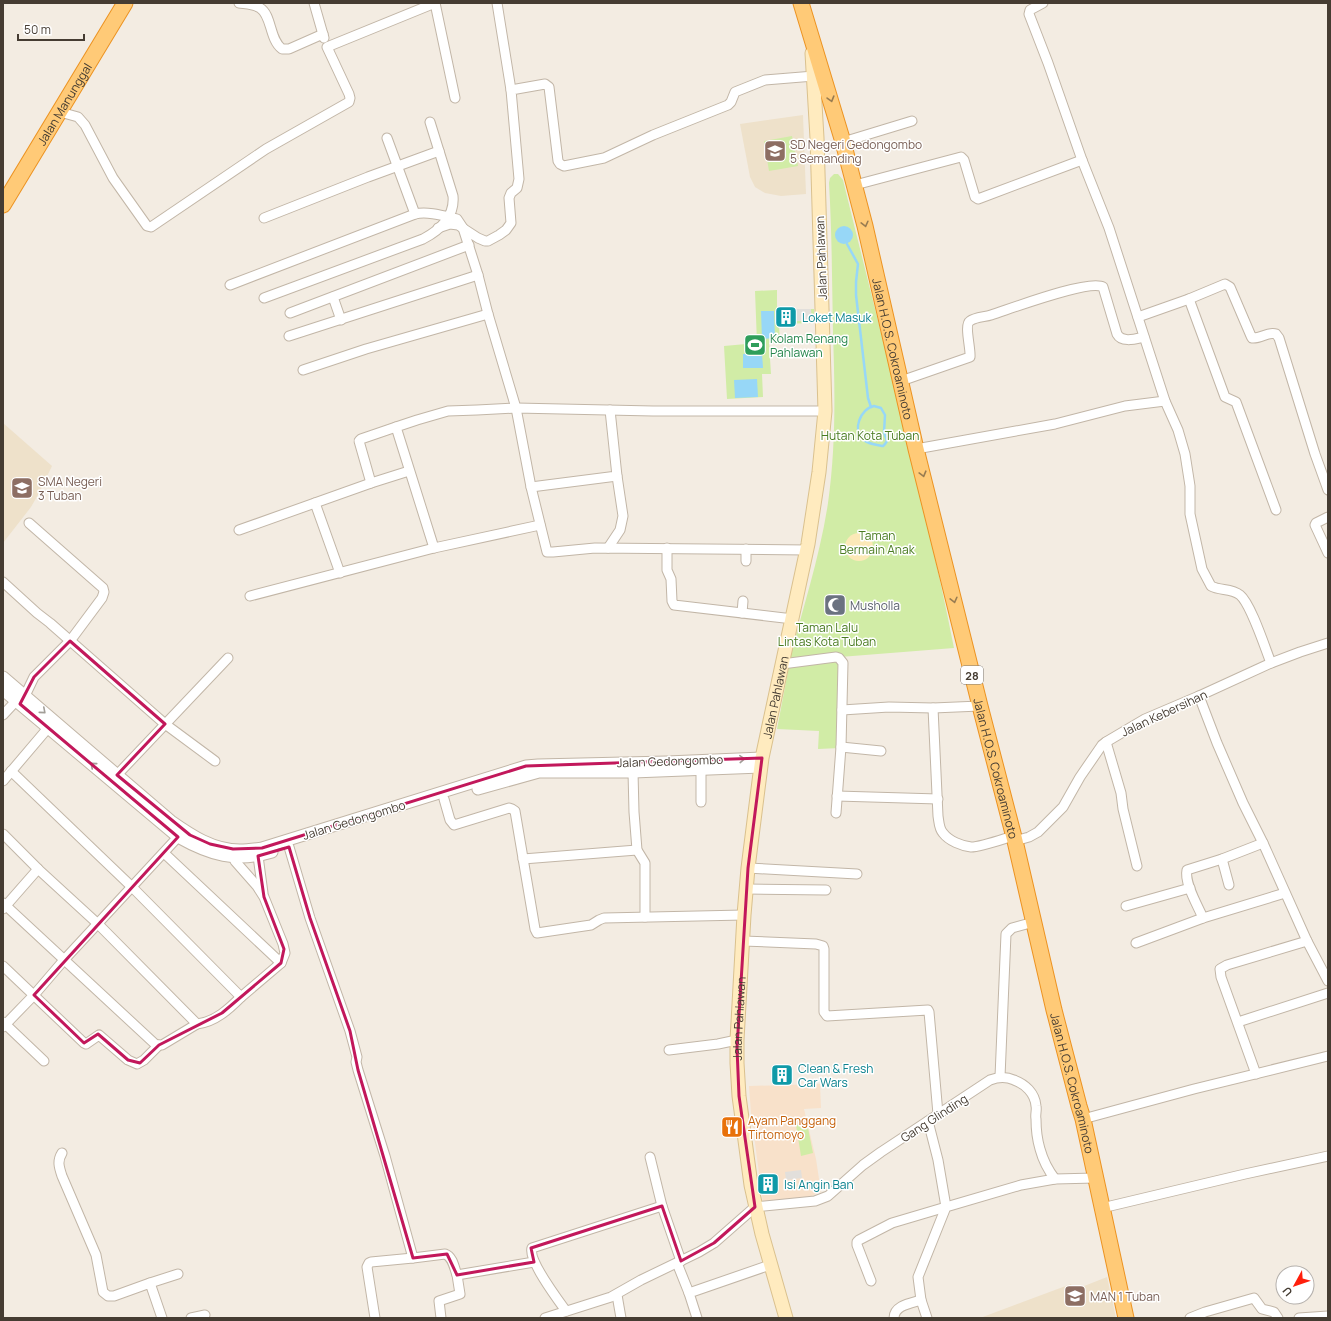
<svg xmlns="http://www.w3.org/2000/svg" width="1331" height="1321" viewBox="0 0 1331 1321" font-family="Manrope,sans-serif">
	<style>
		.commercial { fill: #f8e1ca }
		.education { fill: #eee1ca }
		.green { fill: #d1eca6 }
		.sand { fill: #fce9b8 }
		.parking { fill: #e2dfdb }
		.water { fill: #97d7f7 }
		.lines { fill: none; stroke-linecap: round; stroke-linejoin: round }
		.stream { stroke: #97d7f7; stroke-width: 2.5 }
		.minor-casing { stroke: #c2b6a7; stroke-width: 11 }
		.tertiary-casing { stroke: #c2b6a7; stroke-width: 13 }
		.secondary-casing { stroke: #dac18e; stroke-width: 15 }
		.trunk-casing { stroke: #ec9322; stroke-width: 17 }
		.minor { stroke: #fff; stroke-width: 9 }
		.tertiary { stroke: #fff; stroke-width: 11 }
		.secondary { stroke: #ffebbf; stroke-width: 13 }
		.trunk { stroke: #ffca77; stroke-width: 15 }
		.oneway { stroke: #997c51 }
		.oneway2 { stroke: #a29e98 }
		.marked { fill: none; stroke: #c2185b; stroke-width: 3; stroke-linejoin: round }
		.labels { text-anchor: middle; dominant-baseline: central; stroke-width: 3; stroke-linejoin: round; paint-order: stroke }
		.shield { fill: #fff; stroke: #7d7670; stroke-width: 1 }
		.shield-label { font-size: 11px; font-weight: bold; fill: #453c32 }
		.street-label { font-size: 12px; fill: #453c32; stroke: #fff }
		.education-label { font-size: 12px; fill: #785e54; stroke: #fff; text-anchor: start }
		.culture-label { font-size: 12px; fill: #0d838f; stroke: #fff; text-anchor: start }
		.leisure-label { font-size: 12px; fill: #27864d; stroke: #fff; text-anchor: start }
		.park-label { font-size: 12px; fill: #497b20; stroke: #fff }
		.worship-label { font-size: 12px; fill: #5b616d; stroke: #fff; text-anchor: start }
		.food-label { font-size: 12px; fill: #c56008; stroke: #fff; text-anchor: start }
	</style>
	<rect width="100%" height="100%" fill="#f3ece2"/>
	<polygon class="commercial" points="820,1084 821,1108 804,1109 816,1159 821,1192 809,1197 763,1203 751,1113 749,1086"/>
	<g class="education">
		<polygon points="803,115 806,194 781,196 765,193 755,187 750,177 740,124"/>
		<polygon points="3,423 52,466 39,493 31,507 3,543"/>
		<polygon points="1107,1277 1116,1318 980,1318 1071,1284 1074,1290"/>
	</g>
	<g class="green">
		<polygon points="792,136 798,166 769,171 764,141"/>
		<path d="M834 174H838L843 180C881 336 923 491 954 648L789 661C803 608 820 556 828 503 836 447 835 390 833 334 832 284 832 233 829 183L830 178Z"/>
		<polygon points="777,290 777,309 814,309 814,323 779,324 780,342 769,343 771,374 762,374 763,397 727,399 724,346 757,343 755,291"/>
		<polygon points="839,660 840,748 818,749 819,731 777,729 789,666"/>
		<polygon points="807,1123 813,1153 801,1156 796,1125"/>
	</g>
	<circle class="sand" cx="859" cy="547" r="14"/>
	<g class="parking">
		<polygon points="795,309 811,309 812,321 795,321"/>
		<polygon points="801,1170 802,1178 786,1180 785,1172"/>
	</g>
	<g class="water">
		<circle cx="844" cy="235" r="9"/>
		<polygon points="761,311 774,311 775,338 762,339"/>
		<polygon points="762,353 763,368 743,368 743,354"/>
		<polygon points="757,379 758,397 735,398 734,380"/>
	</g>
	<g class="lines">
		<g class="stream">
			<polyline points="847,244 858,264 856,282 856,295 868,398 871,407"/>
			<path d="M874 406 881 408 885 415 884 432 887 441 885 444 883 446C877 445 868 444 864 440 851 431 861 408 874 406Z"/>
		</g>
		<g class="minor-casing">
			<g id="minor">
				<path d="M239 3C246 4 254 4 260 8 272 15 269 39 282 49H289L323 34"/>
				<polyline points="314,3 324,38"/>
				<polyline points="435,3 455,98"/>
				<polyline points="497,3 511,90"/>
				<path d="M1043 3 1030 10 1029 14 1048 63 1082 160 1109 228 1165 401 1178 430 1185 454 1190 486V514L1202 569 1211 586C1220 591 1231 588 1240 595 1251 604 1265 648 1271 663"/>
				<polyline points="60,112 78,117 85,125 113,178 147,226 151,227 266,149 349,102 350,98 349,94 327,47 435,3"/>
				<polyline points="843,142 912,121"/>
				<polyline points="855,185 961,157 964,160 975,197 978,199 1082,160"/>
				<path d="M415 214C428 211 444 216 457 219L463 228 478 275 488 314 516 408 531 487 547 552H553L595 548 807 550"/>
				<polyline points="264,218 368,177 439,151 430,122"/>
				<polyline points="438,228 450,224 458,225 478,238 485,241 488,241 499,235 506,230 511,223 509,198 511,193 517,188 519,179 511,90 545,84 549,87 558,161 560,164 564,166 604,158 653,135 728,105 731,102 735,92 765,80 814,76"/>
				<polyline points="230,285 415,214 387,138"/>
				<polyline points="333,297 341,320"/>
				<path d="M264 298 423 239C440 230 455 217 453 196L439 151"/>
				<polyline points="1189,299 1225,397 1236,402 1276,510"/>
				<polyline points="290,313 469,245"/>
				<path d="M1138 317 1189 299 1225 284 1230 287 1251 336 1252 338C1261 339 1268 331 1276 334L1279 338 1315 454 1328 490"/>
				<polyline points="289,336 478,275"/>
				<polyline points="303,370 366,349 488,314"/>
				<path d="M901 381 970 357C971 349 964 325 970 321 975 317 985 317 991 315 1010 309 1089 279 1103 287L1117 334C1122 343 1135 339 1144 337"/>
				<polyline points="916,449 1055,424 1125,406 1165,401"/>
				<polyline points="371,483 359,441 361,439 396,427"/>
				<polyline points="531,487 617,476 610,410"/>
				<polyline points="315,503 340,573"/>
				<polyline points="1328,517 1316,523 1315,525 1328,553"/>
				<polyline points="239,530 371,483 409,471"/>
				<polyline points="434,548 396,427 417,420 448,411 477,410 516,408 653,411 825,411"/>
				<polyline points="608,548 620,530 623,516 617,476"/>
				<polyline points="667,548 667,570 671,579 672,601 674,605 793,619"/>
				<polyline points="746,549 746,561"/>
				<polyline points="3,582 37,613 50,623 165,724 215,761"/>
				<polyline points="250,596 434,548 540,525"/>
				<polyline points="742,613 743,601"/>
				<polyline points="782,664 836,657 839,658 843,663 841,747 836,813"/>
				<polyline points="1199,696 1217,743 1243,803 1263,843 1307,941 1328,981"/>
				<polyline points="22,702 34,677 70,641 102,598 104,592 103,588 29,523"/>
				<path d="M933 708 938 816C939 822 939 829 943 833 949 841 962 846 971 847 981 847 1003 839 1013 836"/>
				<polyline points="842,710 889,707 933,708 980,706"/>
				<polyline points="3,715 16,701"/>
				<polyline points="1106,742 1121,793 1123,809 1137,866"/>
				<polyline points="841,747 881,751"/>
				<polyline points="701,769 701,802"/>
				<polyline points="633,772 634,812 637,850 645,863 645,917"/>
				<polyline points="117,775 228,658"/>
				<polyline points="3,781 48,728"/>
				<polyline points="837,796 938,799"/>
				<polyline points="444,799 450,820 454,825 509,808 512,809 515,811 535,929 537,933 591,925 599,920 604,918 744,915"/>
				<polyline points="3,834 38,869 98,924 197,1024"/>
				<polyline points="1015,841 1029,837 1038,832 1063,807 1080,777 1102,745 1106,742 1145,719 1199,696 1271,663 1300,652 1328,643"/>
				<path d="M289 847 310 918 350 1031 357 1057 356 1062 358 1070 385 1156 413 1258 445 1254C453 1257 454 1267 457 1275"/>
				<polyline points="233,851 235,861 257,886 264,897 283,944 285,953 281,963 241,997"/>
				<polyline points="164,853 281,963"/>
				<polyline points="258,856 263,893"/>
				<polyline points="523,859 637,850"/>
				<polyline points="1222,859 1229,885"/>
				<polyline points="748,868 857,874"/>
				<polyline points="746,889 826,890"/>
				<path d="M3 903 155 1044 159 1045H162L197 1024C215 1022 229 1009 241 997L132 887 11 771"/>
				<polyline points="1126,906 1190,888"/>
				<polyline points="3,909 38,869"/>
				<path d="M1203 918C1198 906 1184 883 1187 870L1222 859 1263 843"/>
				<polyline points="743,941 816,944 823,946 824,949 824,1012 827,1016 928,1010 929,1012 938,1114"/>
				<polyline points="1136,943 1203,918 1285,893"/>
				<polyline points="3,966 84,1043 86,1044 99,1035 128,1060 137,1064 144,1060 159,1045"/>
				<polyline points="3,1022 44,1061"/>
				<polyline points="1238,1022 1328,993"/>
				<polyline points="3,1027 34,995 64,960 178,837"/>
				<polyline points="669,1050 718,1044 737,1040"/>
				<polyline points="1256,1074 1221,977 1220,969 1227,965 1307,941"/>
				<polyline points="1000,1077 1006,934 1012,928 1034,922"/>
				<polyline points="1083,1119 1194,1089 1328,1056"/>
				<path d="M62 1153C57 1161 59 1167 62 1176L96 1255 103 1292 108 1296H114L150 1283 162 1318"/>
				<polyline points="650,1157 662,1206 681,1261"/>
				<polyline points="1102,1208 1245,1174 1328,1156"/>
				<polyline points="677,1263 689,1293"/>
				<polyline points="871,1281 857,1245 857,1242 859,1240 892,1223 946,1207 938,1160 928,1121"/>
				<polyline points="150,1283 178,1274"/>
				<polyline points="617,1295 621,1318"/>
				<polyline points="921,1300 927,1318"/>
				<path d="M566 1311C558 1300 528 1260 532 1248L662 1206"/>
				<polyline points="191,1318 205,1315"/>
				<polyline points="375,1318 367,1267 369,1263 371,1262 413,1258"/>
				<polyline points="441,1318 439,1301 460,1294 457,1275 534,1262"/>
				<path d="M545 1318 611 1297 641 1280 699 1252 714 1243 755 1207 815 1201 828 1196 863 1165 881 1152 990 1080C998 1077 1005 1076 1014 1080 1025 1084 1035 1093 1036 1106 1037 1110 1035 1115 1036 1119 1036 1129 1037 1139 1040 1149 1043 1160 1048 1170 1055 1179"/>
				<polyline points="697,1318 689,1293 770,1265"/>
				<path d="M894 1318C894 1305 912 1303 921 1300L918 1277 946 1207 1021 1185 1055 1179 1095 1178"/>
				<polyline points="1190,1318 1205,1312 1254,1298 1262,1309 1274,1312 1278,1318"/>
				<polyline points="1299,1318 1328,1316"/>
			</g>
		</g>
		<g class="tertiary-casing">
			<g id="tertiary">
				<path d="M3 677 171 821C191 835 213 850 240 850 247 850 254 849 262 848L526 766 538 765 667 762 762 758"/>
				<path d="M3 690 178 837C210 855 236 863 272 852"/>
				<polyline points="478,789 539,772 633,772 761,767"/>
			</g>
		</g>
		<g class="secondary-casing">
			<g id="secondary">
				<path id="s1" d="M786 1318 762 1234 751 1185 739 1096 737 1063V1040L744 915 748 868 758 789 762 758 774 702 808 544 819 472 825 411 817 138 812 53"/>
			</g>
		</g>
		<g class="trunk-casing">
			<g id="trunk">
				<path id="s2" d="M801 3 843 142 865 226 916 449 980 706 1015 841 1054 1010 1079 1106 1083 1119 1126 1318"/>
				<path id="s3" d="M3 205 125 3"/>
			</g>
		</g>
		<use href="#minor" class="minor"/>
		<use href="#tertiary" class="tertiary"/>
		<use href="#secondary" class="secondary"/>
		<use href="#trunk" class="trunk"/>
	</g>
	<defs><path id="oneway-chevron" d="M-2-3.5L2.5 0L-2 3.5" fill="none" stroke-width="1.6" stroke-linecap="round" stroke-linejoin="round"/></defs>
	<g class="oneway">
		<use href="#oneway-chevron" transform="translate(831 99) rotate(74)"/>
		<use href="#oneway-chevron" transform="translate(865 224) rotate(76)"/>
		<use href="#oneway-chevron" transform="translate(923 474) rotate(75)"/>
		<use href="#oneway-chevron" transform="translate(954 600) rotate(76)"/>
	</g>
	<g class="oneway2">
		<use href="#oneway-chevron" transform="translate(43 711) rotate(41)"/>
		<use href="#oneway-chevron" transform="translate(742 759) rotate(-3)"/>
		<use href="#oneway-chevron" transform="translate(93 765) rotate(-140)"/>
	</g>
	<path class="marked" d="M70 641 165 724 117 775 190 835 210 844 233 849 262 848 526 766 762 758 748 868 737 1048 739 1096 755 1207 714 1243 681 1261 662 1206 531 1248 534 1262 457 1275 447 1254 413 1258 358 1070 350 1031 310 918 289 847 258 856 264 897 284 949 281 963 222 1013 159 1045 140 1063 128 1060 98 1034 84 1043 34 995 178 837 20 704 34 677Z"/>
	<defs>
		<g id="school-square" transform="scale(1.15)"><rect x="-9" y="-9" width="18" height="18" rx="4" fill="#8d6e63" stroke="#fff"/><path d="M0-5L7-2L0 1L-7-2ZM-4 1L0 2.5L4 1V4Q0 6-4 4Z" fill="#fff"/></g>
		<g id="building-square" transform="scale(1.15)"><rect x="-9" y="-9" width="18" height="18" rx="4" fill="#0f9aa8" stroke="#fff"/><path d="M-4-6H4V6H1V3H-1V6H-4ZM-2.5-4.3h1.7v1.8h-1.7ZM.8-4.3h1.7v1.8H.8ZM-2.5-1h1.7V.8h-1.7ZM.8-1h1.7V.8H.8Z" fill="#fff"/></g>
		<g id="stadium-square" transform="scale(1.15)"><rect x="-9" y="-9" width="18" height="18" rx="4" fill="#2e9e5b" stroke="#fff"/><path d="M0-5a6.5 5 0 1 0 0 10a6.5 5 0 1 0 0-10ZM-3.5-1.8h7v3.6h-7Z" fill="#fff"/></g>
		<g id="mosque-square" transform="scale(1.15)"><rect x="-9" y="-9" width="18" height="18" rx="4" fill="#6b7280" stroke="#fff"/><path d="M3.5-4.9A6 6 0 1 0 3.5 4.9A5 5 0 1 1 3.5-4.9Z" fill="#fff"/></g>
		<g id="restaurant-square" transform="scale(1.15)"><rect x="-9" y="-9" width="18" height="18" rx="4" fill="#e8710a" stroke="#fff"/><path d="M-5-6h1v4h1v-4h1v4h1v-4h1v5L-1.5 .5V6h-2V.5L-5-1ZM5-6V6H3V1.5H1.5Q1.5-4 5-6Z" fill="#fff"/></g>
	</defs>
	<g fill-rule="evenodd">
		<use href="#school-square" x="775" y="151"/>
		<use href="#building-square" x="786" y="317"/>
		<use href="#stadium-square" x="755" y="345"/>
		<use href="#school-square" x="22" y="488"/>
		<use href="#mosque-square" x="835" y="605"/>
		<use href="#building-square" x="782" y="1075"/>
		<use href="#restaurant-square" x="732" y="1127"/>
		<use href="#building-square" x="768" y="1184"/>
		<use href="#school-square" x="1075" y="1296"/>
	</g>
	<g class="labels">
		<rect class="shield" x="961" y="666" width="22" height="18" rx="3"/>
		<g class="shield-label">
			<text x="972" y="675">28</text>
		</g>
		<g class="street-label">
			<text stroke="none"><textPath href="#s3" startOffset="118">Jalan Manunggal</textPath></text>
			<text transform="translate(821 258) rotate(-92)">Jalan Pahlawan</text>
			<text stroke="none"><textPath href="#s2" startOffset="358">Jalan H.O.S. Cokroaminoto</textPath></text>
			<text stroke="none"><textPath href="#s1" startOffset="629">Jalan Pahlawan</textPath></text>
			<text transform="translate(1164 713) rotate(-25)">Jalan Kebersihan</text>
			<text transform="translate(670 761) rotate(-2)">Jalan Gedongombo</text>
			<text stroke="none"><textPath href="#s2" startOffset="790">Jalan H.O.S. Cokroaminoto</textPath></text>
			<text transform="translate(354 820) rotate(-17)">Jalan Gedongombo</text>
			<text stroke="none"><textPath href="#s1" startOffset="305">Jalan Pahlawan</textPath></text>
			<text stroke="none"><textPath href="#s2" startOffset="1114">Jalan H.O.S. Cokroaminoto</textPath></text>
			<text transform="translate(934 1118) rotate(-33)">Gang Glinding</text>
		</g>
		<g class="education-label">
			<text x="790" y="144">SD Negeri Gedongombo<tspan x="790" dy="14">5 Semanding</tspan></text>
			<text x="38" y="481">SMA Negeri<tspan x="38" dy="14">3 Tuban</tspan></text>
			<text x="1090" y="1296">MAN 1 Tuban</text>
		</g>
		<g class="culture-label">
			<text x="802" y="317">Loket Masuk</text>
			<text x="798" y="1068">Clean &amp; Fresh<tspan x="798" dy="14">Car Wars</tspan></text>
			<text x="784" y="1184">Isi Angin Ban</text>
		</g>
		<g class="leisure-label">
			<text x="770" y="338">Kolam Renang<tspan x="770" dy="14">Pahlawan</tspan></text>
		</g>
		<g class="park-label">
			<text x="870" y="435">Hutan Kota Tuban</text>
			<text x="877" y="535">Taman<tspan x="877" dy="14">Bermain Anak</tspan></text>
			<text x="827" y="627">Taman Lalu<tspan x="827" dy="14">Lintas Kota Tuban</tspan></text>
		</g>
		<g class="worship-label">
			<text x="850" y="605">Musholla</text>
		</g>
		<g class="food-label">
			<text x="748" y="1120">Ayam Panggang<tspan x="748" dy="14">Tirtomoyo</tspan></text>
		</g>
	</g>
	<rect width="1331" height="1321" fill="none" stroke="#453c32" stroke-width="8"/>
	<g transform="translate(1295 1285) rotate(230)"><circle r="19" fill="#ffffff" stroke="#b5b1ad"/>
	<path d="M0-3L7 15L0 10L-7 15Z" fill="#ff1f0c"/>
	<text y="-6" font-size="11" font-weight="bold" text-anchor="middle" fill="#453c32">U</text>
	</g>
	<path d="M18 34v6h66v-6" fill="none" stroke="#453c32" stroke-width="2"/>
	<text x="24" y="34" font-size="12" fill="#453c32" stroke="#ffffff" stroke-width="3" paint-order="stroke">50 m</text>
</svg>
